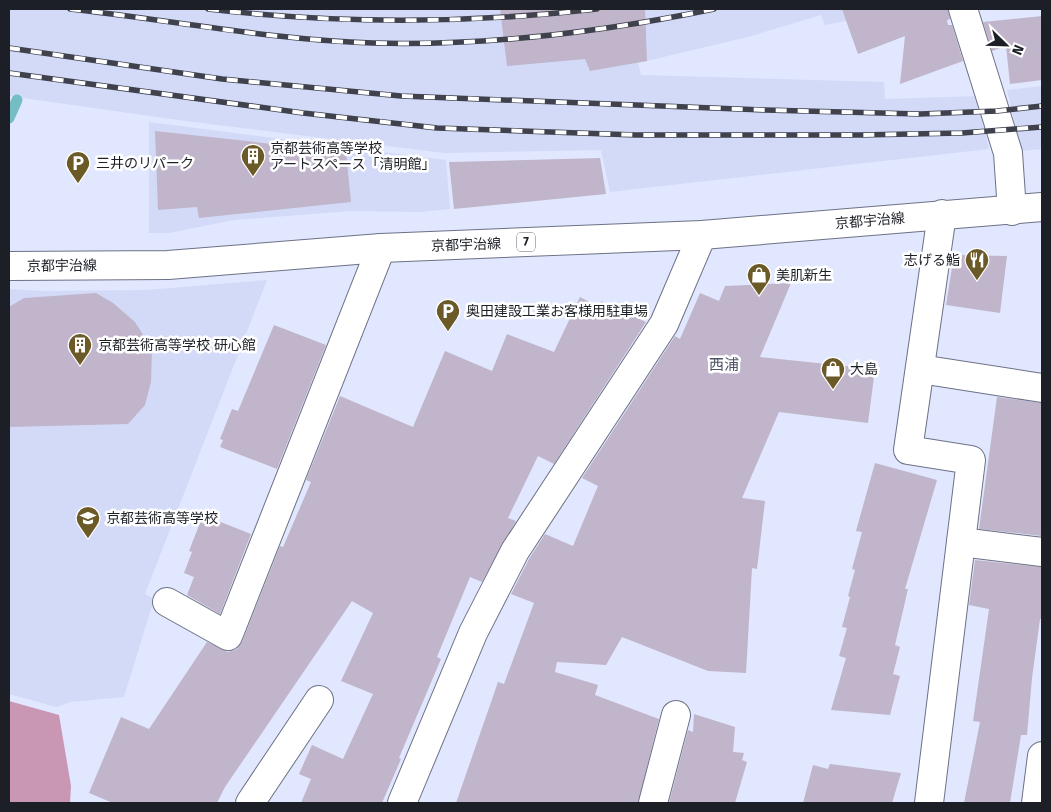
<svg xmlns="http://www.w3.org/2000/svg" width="1051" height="812" viewBox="0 0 1051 812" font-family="'Fira Sans','Noto Sans JP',sans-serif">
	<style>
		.built { fill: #d3daf8 }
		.forest { fill: #c996b3 }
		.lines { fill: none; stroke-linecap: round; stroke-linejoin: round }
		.stream { stroke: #75bdc4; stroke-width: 11 }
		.building { fill: #c0b5ca }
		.minor-casing { stroke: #6c7185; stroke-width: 30 }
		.secondary-casing { stroke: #6c7185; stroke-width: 30 }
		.primary-casing { stroke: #6c7185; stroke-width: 30 }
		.minor { stroke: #fff; stroke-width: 28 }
		.secondary { stroke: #fff; stroke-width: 28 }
		.primary { stroke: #fff; stroke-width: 28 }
		.rail-casing { stroke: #3f424c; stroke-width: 5.5 }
		.rail { stroke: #fff; stroke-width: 4; stroke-dasharray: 11; stroke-linecap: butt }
		.labels { text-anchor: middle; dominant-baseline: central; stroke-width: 5; stroke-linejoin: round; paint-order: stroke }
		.shield { fill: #fff; stroke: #616268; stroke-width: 1 }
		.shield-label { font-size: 12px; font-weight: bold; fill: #1d1f27 }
		.poi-label { font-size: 14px; fill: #1d1f27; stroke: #fff; text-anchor: start }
		.street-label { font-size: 14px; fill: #1d1f27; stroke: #fff }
		.neighbourhood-label { font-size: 15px; fill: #4e5365; stroke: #fff }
	</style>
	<rect width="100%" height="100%" fill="#e1e7fe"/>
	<g class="built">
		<polygon points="9,9 903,9 905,14 895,40 858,54 846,21 825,25 821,15 748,37 638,63 641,75 884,82 885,99 977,96 989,149 610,192 601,150 444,153 185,121 9,96"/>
		<polygon points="1042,86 1042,149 1021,151 1007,90"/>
		<polygon points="149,122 446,160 450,209 420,212 352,211 234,220 169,233 149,233"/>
		<polygon points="267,280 145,594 154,599 124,697 71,702 56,707 9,694 9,289 45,291 146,290"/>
	</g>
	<polygon class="forest" points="9,701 59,715 71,786 70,803 9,803"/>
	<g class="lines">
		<polyline class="stream" points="9,118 17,100"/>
	</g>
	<g class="building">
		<polygon points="500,9 645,9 647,61 590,71 585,59 507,66"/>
		<polygon points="842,9 948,9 950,19 947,20 948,25 952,25 963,61 900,84 905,36 858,54"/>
		<polygon points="1042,16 1042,80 1010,84 1006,46 992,51 983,22"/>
		<polygon points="155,131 346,152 351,202 199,218 197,207 158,210"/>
		<polygon points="600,158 606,194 454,209 449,162"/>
		<polygon points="954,255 1007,256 1000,313 946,305"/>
		<polygon points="791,283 760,357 875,369 868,423 779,412 742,498 765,501 757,569 752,568 746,673 708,671 622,637 606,665 557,662 555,672 598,685 595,695 659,719 638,803 456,803 498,682 504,684 534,603 511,594 529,559 545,534 573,546 598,486 582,478 675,336 680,339 700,293 719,301 725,286"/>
		<polygon points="96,293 113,303 135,322 152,349 151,382 145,405 128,424 9,427 9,307 24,298"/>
		<polygon points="580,297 599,307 601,301 646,322 554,464 538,456 508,518 516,521 482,582 470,577 437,657 441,659 399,758 401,759 382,803 301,803 311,779 299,774 312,745 343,759 373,694 341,681 373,613 352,601 225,787 217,803 113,803 89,793 121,717 149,729 207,642 228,652 237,649 242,642 280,546 283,547 311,482 306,480 340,396 413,427 445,351 492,371 507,334 554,352"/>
		<polygon points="274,325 326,345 277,469 220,447 223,440 220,439 232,409 238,411"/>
		<polygon points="997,397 1042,403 1042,536 979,529"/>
		<polygon points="875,463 937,480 905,589 908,589 895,645 900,647 893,674 900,676 890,715 831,710 846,658 839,656 847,628 842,627 850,597 848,596 855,570 852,569 862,532 856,531"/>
		<polygon points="203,515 251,534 220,614 187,595 194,577 184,573 192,552 189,551"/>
		<polygon points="975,560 1042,567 1042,619 1040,619 1032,678 1027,735 1021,735 1010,803 964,803 980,722 973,721 989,609 969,605"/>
		<polygon points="694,714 735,727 733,752 744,753 742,760 747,762 735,803 669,803 688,730 693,732"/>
		<polygon points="830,764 901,773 892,803 803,803 813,765 828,769"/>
	</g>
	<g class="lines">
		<g class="minor-casing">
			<g id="minor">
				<polyline points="920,369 1042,388"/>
				<polyline points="961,542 1042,552"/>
				<polyline points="167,602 228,636 381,248"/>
				<polyline points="250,803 319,700"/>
				<polyline points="402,803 473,633 515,551 664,324 702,235"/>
				<polyline points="653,803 676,715"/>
				<polyline points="929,803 971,460 908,450 942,214"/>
				<polyline points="1036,803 1042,756"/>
			</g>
		</g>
		<g class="secondary-casing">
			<polyline id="secondary" points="963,9 1008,153 1012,211"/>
		</g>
		<g class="primary-casing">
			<polyline id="primary" points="9,266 168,265 381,248 702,235 1042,207"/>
		</g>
		<use href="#minor" class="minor"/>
		<use href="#secondary" class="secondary"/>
		<use href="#primary" class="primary"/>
		<g class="rail-casing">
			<g id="rail">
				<path d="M70 9C171 20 271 40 373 43 487 46 603 32 714 9"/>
				<path d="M208 9C338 24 466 24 597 9"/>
				<polyline points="9,48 222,79 401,96 765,110 920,114 997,111 1042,106"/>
				<polyline points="9,73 303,113 437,128 636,135 860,135 962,133 1042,127"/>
			</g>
		</g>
		<use href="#rail" class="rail"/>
	</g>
	<defs>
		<g id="building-pin" transform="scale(1.25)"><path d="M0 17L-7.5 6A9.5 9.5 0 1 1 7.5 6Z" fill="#6c5928" stroke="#fff"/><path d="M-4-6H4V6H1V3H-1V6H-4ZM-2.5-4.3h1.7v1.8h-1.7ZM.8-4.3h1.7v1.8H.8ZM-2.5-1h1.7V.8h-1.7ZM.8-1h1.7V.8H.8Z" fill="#fff"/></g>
		<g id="parking-pin" transform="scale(1.25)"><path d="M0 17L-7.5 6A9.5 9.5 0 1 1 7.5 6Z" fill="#6c5928" stroke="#fff"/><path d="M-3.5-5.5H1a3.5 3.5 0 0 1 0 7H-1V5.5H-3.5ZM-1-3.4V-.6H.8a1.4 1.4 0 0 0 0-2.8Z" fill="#fff"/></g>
		<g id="restaurant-pin" transform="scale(1.25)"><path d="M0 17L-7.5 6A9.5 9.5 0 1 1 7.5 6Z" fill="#6c5928" stroke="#fff"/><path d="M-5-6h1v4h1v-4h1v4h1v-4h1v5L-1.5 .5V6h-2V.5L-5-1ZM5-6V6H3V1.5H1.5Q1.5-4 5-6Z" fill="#fff"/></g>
		<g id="shop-pin" transform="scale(1.25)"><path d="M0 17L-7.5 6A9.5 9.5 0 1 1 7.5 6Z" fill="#6c5928" stroke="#fff"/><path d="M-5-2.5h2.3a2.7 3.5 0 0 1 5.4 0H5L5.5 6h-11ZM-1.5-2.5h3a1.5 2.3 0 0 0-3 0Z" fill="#fff"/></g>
		<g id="school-pin" transform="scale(1.25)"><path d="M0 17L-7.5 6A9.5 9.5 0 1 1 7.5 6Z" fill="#6c5928" stroke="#fff"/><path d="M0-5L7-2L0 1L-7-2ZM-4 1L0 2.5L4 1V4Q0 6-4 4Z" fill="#fff"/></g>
	</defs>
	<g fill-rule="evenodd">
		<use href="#building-pin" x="253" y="156"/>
		<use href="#parking-pin" x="78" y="163"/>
		<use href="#restaurant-pin" x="977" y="260"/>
		<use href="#shop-pin" x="759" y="275"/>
		<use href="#parking-pin" x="448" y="311"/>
		<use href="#building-pin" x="80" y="345"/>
		<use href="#shop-pin" x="833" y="369"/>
		<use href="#school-pin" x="88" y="518"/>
	</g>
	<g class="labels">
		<rect class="shield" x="517" y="232.5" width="18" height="19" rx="4"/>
		<g class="shield-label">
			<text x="526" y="242">7</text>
		</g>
		<g class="poi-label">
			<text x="270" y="148">京都芸術高等学校<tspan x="270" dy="16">アートスペース「清明館」</tspan></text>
			<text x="96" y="163">三井のリパーク</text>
			<text x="960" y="260" text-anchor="end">志げる鮨</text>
			<text x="776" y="275">美肌新生</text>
			<text x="466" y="311">奥田建設工業お客様用駐車場</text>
			<text x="98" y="345">京都芸術高等学校 研心館</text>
			<text x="850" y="369">大島</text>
			<text x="106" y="518">京都芸術高等学校</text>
		</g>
		<g class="street-label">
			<text transform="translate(870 221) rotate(-5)">京都宇治線</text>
			<text transform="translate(466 245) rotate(-2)">京都宇治線</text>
			<text transform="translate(62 266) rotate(-1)">京都宇治線</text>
		</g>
		<g class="neighbourhood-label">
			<text x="724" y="365">西浦</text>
		</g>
	</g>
	<rect width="1051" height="812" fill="none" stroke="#1d1f27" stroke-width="20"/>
	<g transform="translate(1006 45) rotate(113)" stroke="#ffffff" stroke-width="4" paint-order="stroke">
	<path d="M0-4L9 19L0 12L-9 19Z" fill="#1d1f27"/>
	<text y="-8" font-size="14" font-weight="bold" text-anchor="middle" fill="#1d1f27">N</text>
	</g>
</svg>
